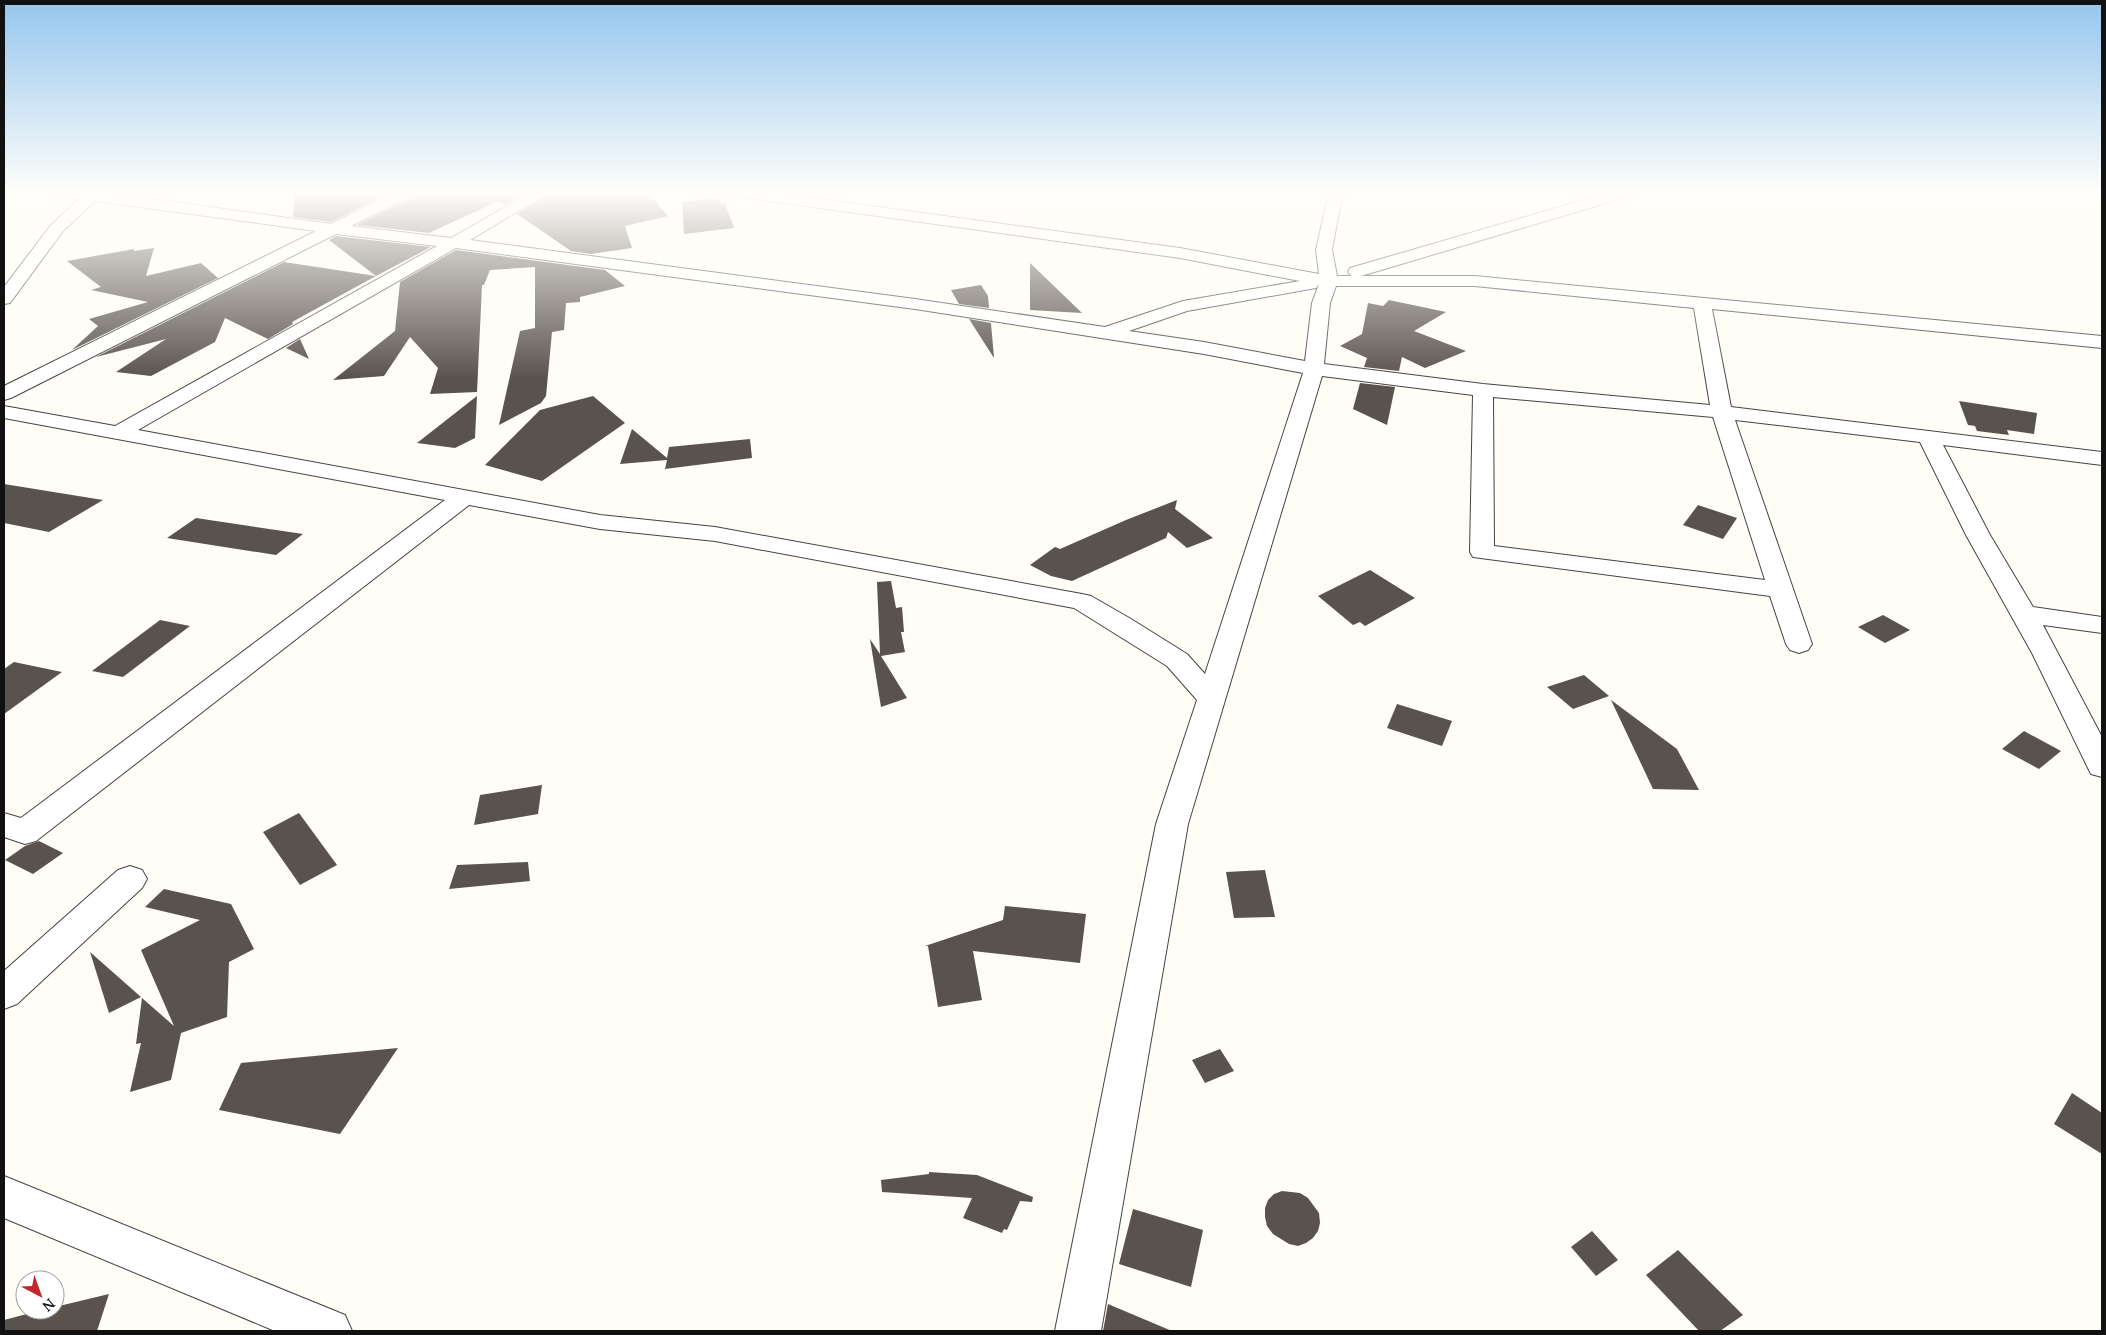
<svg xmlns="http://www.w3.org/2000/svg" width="2106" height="1335" viewBox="0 0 2106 1335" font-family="'Noto Serif',serif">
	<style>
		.building { fill: #5a524d }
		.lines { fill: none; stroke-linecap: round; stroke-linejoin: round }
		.minor-casing { stroke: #444; stroke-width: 2 }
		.minor { fill: #fff; fill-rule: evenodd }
	</style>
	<rect width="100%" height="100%" fill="#fffdf5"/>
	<g class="building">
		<polygon points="295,192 390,192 331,222 293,217"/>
		<polygon points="416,192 528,192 505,205 499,201 429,233 357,225 413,197"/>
		<polygon points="552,192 608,192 608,196 632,196 649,193 668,216 625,226 632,248 591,254 571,251 517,214"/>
		<polygon points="719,197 722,204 725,203 734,228 684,234 682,202"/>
		<polygon points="336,236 431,247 376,276 329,240"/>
		<polygon points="154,248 146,276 201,263 218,278 72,350 98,326 89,319 148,302 91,290 101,287 67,261 134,249 134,251"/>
		<polygon points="456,250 605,270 625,286 580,297 580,302 566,303 564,330 552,332 546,396 541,403 499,425 520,331 535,328 535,267 490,270 484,285 482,285 477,392 430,394 438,368 410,337 384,376 333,380 395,331 400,282"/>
		<polygon points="284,262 376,276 292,322 293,324 268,339 225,318 215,342 151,376 116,372 166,339 96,357"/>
		<polygon points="1030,263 1055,287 1082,313 1030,310"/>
		<polygon points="981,285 988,296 989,308 959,304 951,290"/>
		<polygon points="1389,300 1446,312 1414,331 1466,351 1425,368 1402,357 1399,371 1364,367 1367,358 1340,346 1362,334 1368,303 1383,306"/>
		<polygon points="969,319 991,323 994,358"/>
		<polygon points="300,339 309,359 286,348"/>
		<polygon points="1360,383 1395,387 1387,425 1353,409"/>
		<polygon points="477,396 475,438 455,448 417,443"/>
		<polygon points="593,396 625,423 542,481 485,465 540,410"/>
		<polygon points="1959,401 2037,413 2034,434 2007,430 2009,435 1977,431 1975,426 1968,425"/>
		<polygon points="632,429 667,458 669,447 750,439 752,458 665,469 667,460 620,464"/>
		<polygon points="4,484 103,500 49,532 4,523"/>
		<polygon points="1177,500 1175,509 1213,538 1187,548 1168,532 1166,538 1072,581 1051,576 1030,565 1055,547 1060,549 1126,520"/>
		<polygon points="1698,505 1737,518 1723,539 1683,525"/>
		<polygon points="196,518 303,534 276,555 167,538"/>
		<polygon points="1370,570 1415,598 1365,626 1360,622 1353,625 1318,596"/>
		<polygon points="891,581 896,608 902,607 904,632 901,632 905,652 881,656 907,698 881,707 870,639 880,654 877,582"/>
		<polygon points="1883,615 1910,630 1885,643 1858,627"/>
		<polygon points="160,620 190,626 123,677 92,671"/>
		<polygon points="14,662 62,672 4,714 4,669"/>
		<polygon points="1584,675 1609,696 1573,709 1547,687"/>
		<polygon points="1611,700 1677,749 1699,790 1653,789"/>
		<polygon points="1397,704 1452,721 1442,746 1387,728"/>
		<polygon points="2024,731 2061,751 2039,769 2002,749"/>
		<polygon points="542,785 538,814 474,825 480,795"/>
		<polygon points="299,813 337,865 300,885 263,832"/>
		<polygon points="39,841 63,853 33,874 5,860 25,846"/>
		<polygon points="528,862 530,881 449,889 457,865"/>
		<polygon points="1265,870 1275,917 1234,918 1226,872"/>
		<polygon points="164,889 231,904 254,949 229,962 227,1017 181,1033 171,1080 130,1092 141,1043 136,1044 142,998 174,1026 141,950 200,920 145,907"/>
		<polygon points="1005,906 1086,914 1080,963 973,951 982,1000 938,1007 928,946 925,946 1003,920"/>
		<polygon points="90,952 141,997 109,1013"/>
		<polygon points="398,1048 340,1134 219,1110 241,1063"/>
		<polygon points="1220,1049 1234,1071 1205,1083 1192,1060"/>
		<polygon points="2072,1093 2102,1113 2102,1154 2054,1124"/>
		<polygon points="929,1172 977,1175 1033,1197 1032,1202 1020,1201 1007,1230 1004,1229 1002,1233 963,1218 972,1198 882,1192 881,1180 929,1174"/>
		<polygon points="1282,1191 1300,1193 1308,1198 1319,1213 1320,1223 1318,1231 1313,1238 1306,1243 1298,1246 1289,1244 1273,1234 1267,1226 1265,1217 1265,1208 1268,1200 1274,1194"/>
		<polygon points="1133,1209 1203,1230 1191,1287 1119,1264"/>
		<polygon points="1592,1231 1618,1260 1596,1276 1571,1247"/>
		<polygon points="1678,1250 1743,1315 1720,1331 1699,1331 1646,1275"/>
		<polygon points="109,1294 97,1331 4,1331 4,1320 42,1310 55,1310 55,1307"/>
		<polygon points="1108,1304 1172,1331 1103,1331"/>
	</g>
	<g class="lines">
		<g class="minor-casing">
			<g id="minor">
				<path d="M48 192H103L331 224 395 192H414L412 195 351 226 451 238 532 192H550L470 240 915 299 1105 327 1183 301 1300 281 1180 258 734 196 727 192H768L1180 248 1319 274 1316 250 1327 201 1332 192H1347L1341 201 1332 250 1337 276H1351L1348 272 1350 268 1611 192H1635L1633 195 1361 276H1475L2102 336V348L1712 309 1731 407 2102 452V465L1943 445 1990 535 2033 607 2102 617V633L2043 625 2102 737V777L2091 774 2087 766 2032 653 1966 535 1920 442 1735 420 1812 644 1808 650 1799 653 1790 650 1786 644 1770 596 1473 557 1470 552 1473 395 1322 376 1188 824 1101 1331H1055L1156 824 1197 700 1167 666 1074 608 715 541 600 529 469 505 36 841 25 844 4 837V813L21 818 445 500 4 418V406L115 426 437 246 336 234 11 398 4 400V386L316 231 95 201 63 231 10 303 4 304V287L51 225 79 199 55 196ZM456 248 915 309 1204 354 1303 373 1205 674 1187 654 1131 619 1091 596 1082 594 715 527 600 515 138 430ZM1319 284 1312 303 1305 361 1204 342 1129 331 1187 311 1310 289 1316 288ZM1336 286H1475L1694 308 1710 405 1483 384 1324 364 1330 303ZM1493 397 1713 417 1765 580 1494 546Z"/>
				<polygon points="130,866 142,870 147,879 142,888 17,1004 4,1009 4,971 118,870"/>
				<polygon points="4,1176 345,1315 352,1331 275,1331 4,1218"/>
			</g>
		</g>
		<use href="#minor" class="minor"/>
	</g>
	<linearGradient id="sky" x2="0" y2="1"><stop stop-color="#95c6ee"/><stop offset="0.51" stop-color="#fffefa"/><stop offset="1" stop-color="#fffefa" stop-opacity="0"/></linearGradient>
	<rect width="2106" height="379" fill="url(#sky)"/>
	<rect width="2106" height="1335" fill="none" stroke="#111111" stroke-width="10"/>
	<g transform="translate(40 1295) rotate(139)"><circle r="24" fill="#ffffff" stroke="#a0a0a0"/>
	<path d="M0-4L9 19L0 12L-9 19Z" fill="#c4262e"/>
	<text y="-8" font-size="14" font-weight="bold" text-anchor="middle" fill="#111111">N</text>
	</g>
</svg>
